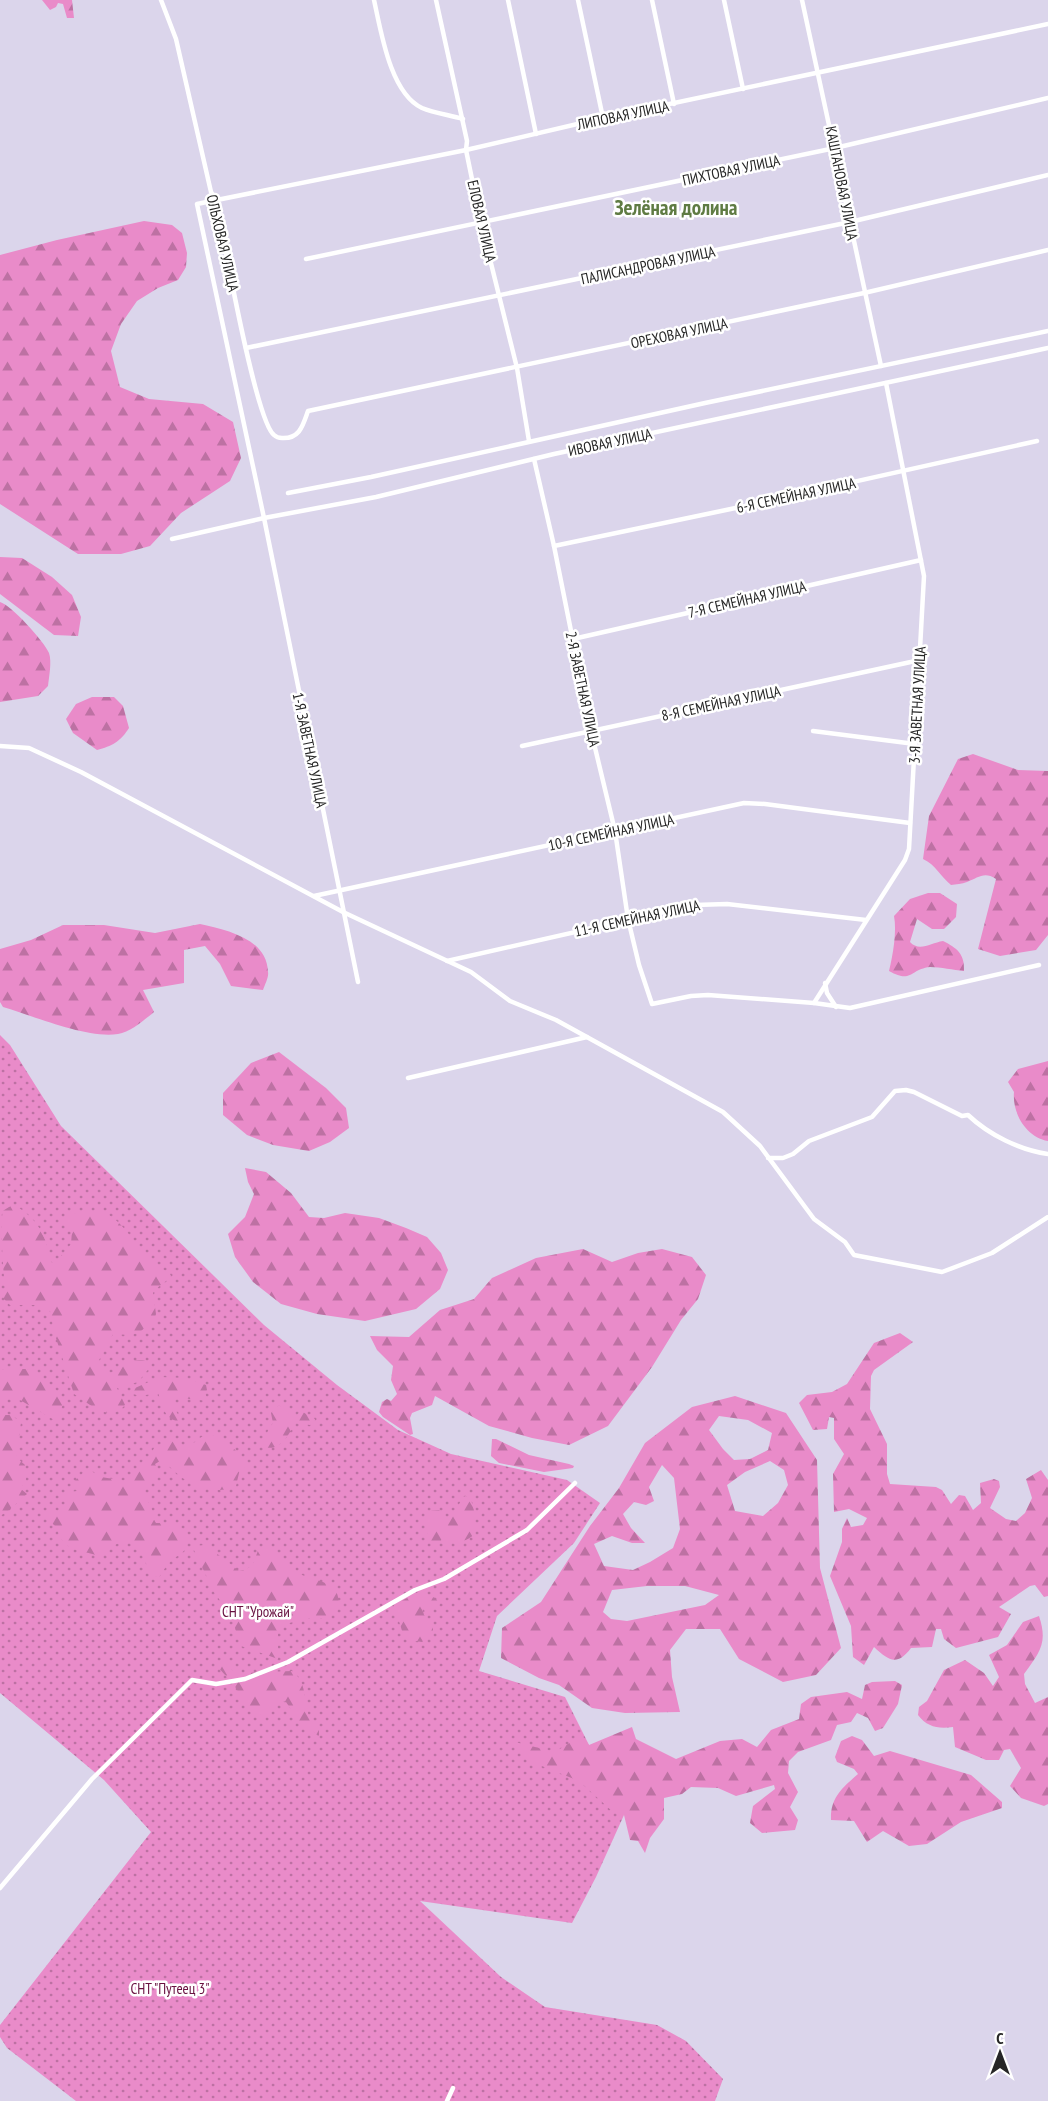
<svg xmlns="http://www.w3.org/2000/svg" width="1048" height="2101" viewBox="0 0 1048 2101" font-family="'PT Sans Narrow',sans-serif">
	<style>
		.green { fill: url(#green-dots) }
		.forest { fill: url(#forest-firs); fill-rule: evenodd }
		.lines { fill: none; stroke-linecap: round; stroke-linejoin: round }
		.street { stroke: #fff; stroke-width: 4.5 }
		.labels { text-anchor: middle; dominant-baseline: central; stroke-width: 5; stroke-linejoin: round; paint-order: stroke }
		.street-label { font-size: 15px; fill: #262626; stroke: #fff }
		.park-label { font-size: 15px; fill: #681140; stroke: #fff }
		.district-label { font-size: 21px; font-weight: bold; fill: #5f7b43; stroke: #fff }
	</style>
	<defs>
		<pattern id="green-dots" width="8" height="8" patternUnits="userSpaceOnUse" patternTransform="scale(1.5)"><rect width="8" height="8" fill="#e98bc9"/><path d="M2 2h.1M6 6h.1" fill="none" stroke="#bd71a3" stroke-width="1.8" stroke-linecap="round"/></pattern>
		<pattern id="forest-firs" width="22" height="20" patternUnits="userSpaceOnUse" patternTransform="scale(1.5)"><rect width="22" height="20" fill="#e98bc9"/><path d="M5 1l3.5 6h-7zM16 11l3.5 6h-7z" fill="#bd71a3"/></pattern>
	</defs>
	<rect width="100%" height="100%" fill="#dbd5eb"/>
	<polygon class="green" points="0,1035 10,1045 61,1126 264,1325 337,1385 398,1430 451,1454 567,1480 600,1503 574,1543 497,1616 479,1671 565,1697 624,1815 596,1877 572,1923 420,1901 501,1977 545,2007 657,2025 686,2041 723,2079 715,2101 76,2101 7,2048 0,2037 0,2025 151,1832 104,1780 0,1693"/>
	<g class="forest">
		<polygon points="42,0 72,0 74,18 67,18 63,4 58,3 56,7 50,10"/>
		<polygon points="144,221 172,225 182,233 187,253 186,267 178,280 158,288 137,301 121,324 111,351 120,387 149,399 203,404 233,422 241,458 230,481 181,513 150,546 121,554 78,554 0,504 0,255 57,240"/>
		<polygon points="0,557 22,558 52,577 72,595 81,617 78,636 54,635 0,594"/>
		<path d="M0 602C11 605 44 641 49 653 52 662 49 676 48 686L38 696 0 702Z"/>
		<path d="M92 697H114L123 706 129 728C120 742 112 746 97 750L73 733 66 719 76 704Z"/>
		<path d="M973 754 1018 770 1048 771V935L1036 950 1000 956 978 949 996 879C984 871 978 878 967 882 962 884 956 884 951 885 940 876 936 865 923 859L929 816 958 759Z"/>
		<path d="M928 893H940L957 904 956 917 944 929H932L917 919 910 942C919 952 931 943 943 941 957 948 965 954 964 971 953 970 941 967 930 967 910 969 912 984 889 971 893 955 897 931 894 916L910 899Z"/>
		<path d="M200 924C226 930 267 938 268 972 269 977 265 984 263 990L231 986 220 964 205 946 184 950V983L143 990 154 1012C144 1020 131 1032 118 1034 87 1039 34 1016 3 1007L0 1002V949L31 940 63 925H104L155 933Z"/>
		<polygon points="279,1052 326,1088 346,1108 349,1128 330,1142 309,1151 273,1145 247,1135 223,1115 223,1093 251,1063"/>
		<path d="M1048 1061V1141C1026 1137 1012 1113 1014 1092L1008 1082 1018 1069Z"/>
		<polygon points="245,1168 266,1172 291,1193 309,1217 324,1218 345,1213 379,1218 406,1228 427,1237 441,1253 448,1270 440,1289 416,1309 365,1321 317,1314 281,1304 253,1282 235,1257 228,1234 245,1217 254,1194 248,1182"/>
		<path d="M11 1206H16C39 1220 46 1236 51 1262L55 1263 71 1244 72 1231 66 1225 65 1216C71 1213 77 1213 84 1212 88 1212 94 1210 98 1211 127 1216 141 1264 169 1272L171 1276C166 1283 158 1285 153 1293L156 1314 154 1321 138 1333 130 1335 113 1334 98 1362 100 1369 106 1374C123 1371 129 1354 150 1362L151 1366 138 1382 117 1388 125 1405C109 1424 90 1404 74 1394L55 1335 50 1311 35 1305H10L4 1299C4 1294 6 1289 5 1285 3 1273 0 1220 3 1211 5 1209 8 1208 11 1206Z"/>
		<polygon points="583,1249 612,1262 638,1253 662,1249 692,1257 706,1275 698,1299 681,1320 652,1367 608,1426 569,1445 532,1438 489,1426 435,1396 432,1405 412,1413 410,1418 413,1434 410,1435 383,1417 379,1412 382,1402 387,1399 391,1401 397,1394 391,1380 393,1366 377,1350 370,1336 409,1337 440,1310 474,1299 492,1278 536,1258"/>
		<path d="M900 1333 913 1342 874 1370 871 1376 870 1409 887 1444V1474L890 1484 936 1487 942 1490 951 1504 959 1495 965 1496 973 1510 981 1503 980 1483 994 1479 999 1481 1000 1487 990 1508 1006 1519 1016 1521 1025 1513 1032 1498 1026 1479 1041 1470 1048 1480V1596L1044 1597 1035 1585 1030 1586 999 1607 1011 1614 998 1637 956 1648 944 1639 941 1629H936L932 1647 911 1648C897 1667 888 1660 874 1647L864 1665 853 1657 851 1626 830 1576 842 1542V1529L847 1518 851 1527 863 1525 867 1518 849 1509 834 1512 833 1474 844 1454 834 1439V1418L829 1417 827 1429 813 1430 799 1403 807 1395 832 1392 847 1384 874 1343Z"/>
		<polygon points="8,1369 27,1369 42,1377 60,1394 63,1404 56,1421 20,1400 5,1397 0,1400 0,1370"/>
		<path d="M160 1377 186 1378 206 1385 207 1390 205 1393 208 1401 181 1398 173 1400 174 1407 182 1422 180 1423C162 1416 164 1408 158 1393L140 1396 133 1394V1391L135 1388Z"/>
		<path d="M735 1396 786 1413 817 1460 820 1568 841 1648 816 1675 783 1682 739 1659 720 1629H686L670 1650 672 1677 680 1712 625 1713 592 1708 559 1685 539 1678 501 1658 502 1628 541 1602 590 1526 619 1488 645 1443 692 1407ZM719 1416 748 1420 772 1433 768 1450 750 1459 734 1460 723 1449 709 1430ZM770 1461 784 1470 788 1485 778 1503 763 1516 735 1511 727 1485 745 1472ZM662 1465 674 1478 680 1529 673 1548 650 1562 633 1570 604 1566 594 1544 612 1536 632 1543H645L631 1528 623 1514 634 1502 646 1505 654 1501 649 1487ZM647 1586H685L719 1595 705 1605 627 1621 611 1619 603 1612 612 1590Z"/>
		<path d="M279 1405 292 1415H297L301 1411 315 1419 314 1423 310 1425 296 1423C288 1434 281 1452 264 1447 265 1436 267 1431 273 1423L271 1413Z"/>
		<polygon points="5,1415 11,1415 21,1422 18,1445 20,1451 16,1457 25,1465 26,1479 21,1489 27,1494 8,1511 0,1516 0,1417"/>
		<path d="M208 1434C225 1437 238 1451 246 1465L244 1470 239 1473 236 1486C220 1494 198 1489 184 1479 175 1473 170 1465 160 1461L155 1464 159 1472 152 1481 145 1483C142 1498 154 1506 154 1520L156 1523C171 1523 174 1522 187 1532 191 1554 178 1553 168 1564 164 1568 163 1573 159 1577L153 1576 150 1572 136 1542C124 1536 108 1550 96 1555L70 1548 60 1538 57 1528 50 1521 48 1510 52 1509 67 1514 65 1496 69 1492 77 1491C75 1478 71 1485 82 1474 87 1469 80 1471 88 1469L101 1477 126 1481 143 1461 150 1462 152 1452 155 1446 172 1441C191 1455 192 1439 208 1434Z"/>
		<polygon points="492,1439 496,1439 529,1455 569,1464 574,1466 573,1468 544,1472 499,1463 491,1456"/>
		<path d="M466 1496C478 1503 473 1522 474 1535 462 1543 455 1547 442 1539L438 1546H433C426 1537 424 1521 429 1511L439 1510 446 1517H452L463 1497Z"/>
		<path d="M206 1545 239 1571C256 1567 253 1562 259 1548L272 1547C275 1551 290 1569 294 1571 313 1583 344 1578 338 1610L326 1618H308L282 1625 278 1630V1659L241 1646 231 1616 214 1592 192 1546Z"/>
		<polygon points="420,1591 435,1598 440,1604 432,1610 422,1607 424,1615 433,1624 433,1634 422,1642 409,1640 403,1634 394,1605"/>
		<path d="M1039 1616C1048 1643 1040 1652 1024 1674L1025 1684 1035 1703 1048 1697V1804L1044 1806 1021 1798 1010 1786 1021 1768 1010 1749 1004 1750 999 1760H986L955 1747 953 1727C938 1729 927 1727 918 1715L919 1707 927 1701 944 1670 965 1660 984 1673 993 1686 999 1677 989 1655 1007 1645 1023 1622Z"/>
		<path d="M218 1661 225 1662 232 1670 240 1673 292 1671C313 1686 298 1715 319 1728V1737L314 1732 305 1730 286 1702 280 1700C276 1705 268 1716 262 1715 249 1714 240 1694 234 1685 229 1677 220 1672 216 1663Z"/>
		<polygon points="895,1681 902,1685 898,1704 883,1728 875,1731 868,1718 857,1713 851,1722 837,1725 831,1740 798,1752 789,1761 788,1773 798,1792 790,1807 798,1820 795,1830 762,1833 750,1823 753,1806 775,1789 774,1785 736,1796 718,1788 691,1787 682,1794 664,1798 664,1819 650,1838 645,1853 638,1841 630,1840 624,1815 613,1812 579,1781 527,1760 515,1742 555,1752 576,1739 584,1738 589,1745 632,1727 636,1739 676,1759 720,1741 742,1739 757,1747 771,1730 799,1719 801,1704 811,1697 847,1692 862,1699 865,1685 872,1682"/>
		<path d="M852 1736 862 1740 874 1756 890 1751 971 1775 1002 1802V1808L961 1822 927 1844 909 1846 883 1831 867 1842 854 1821 831 1820C830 1798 842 1788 858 1774L854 1769 837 1762 835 1757 841 1741Z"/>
	</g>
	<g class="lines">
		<g class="street">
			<path d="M161 0 176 39 211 192 216 200C223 235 255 420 274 435 276 437 279 438 282 438 300 439 303 425 308 411L864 293 1048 250"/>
			<path d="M374 0C381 31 390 93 422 108 434 113 449 115 463 119"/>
			<polyline points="436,0 467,141 466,150 481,223 517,368 529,441"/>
			<polyline points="508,0 536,134"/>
			<polyline points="578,0 603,118"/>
			<polyline points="652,0 674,104"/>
			<polyline points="724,0 743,89"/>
			<polyline points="802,0 881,366"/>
			<polyline points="306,259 835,148 1048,98"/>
			<polyline points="246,348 850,222 1048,175"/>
			<polyline points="534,459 554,546 591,731 615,831 628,919 639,965 652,1004 691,996 708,995 814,1003 850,1008 1039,965"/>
			<polyline points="288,493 371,477 705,403 1048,331"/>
			<polyline points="172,539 264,518 376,497 554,454 1048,348"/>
			<polyline points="554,546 745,506 1037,441"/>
			<polyline points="573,639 921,560"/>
			<polyline points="813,731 915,744"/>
			<polyline points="0,746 29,748 81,772 343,912 471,972 510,1001 556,1020 723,1112 760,1146 814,1219 845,1242 854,1255 942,1272 992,1253 1048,1217"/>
			<polyline points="522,746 920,660"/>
			<polyline points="314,896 744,803 765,804 910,823"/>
			<polyline points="447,961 695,905 727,904 866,920"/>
			<polyline points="358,982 264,518 197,204 466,150 603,118 1048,24"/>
			<polyline points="825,983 827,993 836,1007"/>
			<polyline points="814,1003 905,860 909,849 924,576 886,383"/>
			<polyline points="408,1078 587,1037"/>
			<path d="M768 1158H783L793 1154 809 1141 872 1117 895 1091 906 1090 914 1092 962 1116 968 1115C989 1135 1020 1150 1048 1154"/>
			<polyline points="0,1888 92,1779 192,1680 216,1684 245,1679 288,1662 415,1590 444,1579 527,1530 575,1483"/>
			<polyline points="447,2101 453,2088"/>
		</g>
	</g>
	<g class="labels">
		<g class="street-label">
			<text transform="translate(623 115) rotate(-12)">ЛИПОВАЯ УЛИЦА</text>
			<text transform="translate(731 170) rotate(-12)">ПИХТОВАЯ УЛИЦА</text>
			<text transform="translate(842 183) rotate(79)">КАШТАНОВАЯ УЛИЦА</text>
			<text transform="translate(482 221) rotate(77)">ЕЛОВАЯ УЛИЦА</text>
			<text transform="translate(223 243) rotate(77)">ОЛЬХОВАЯ УЛИЦА</text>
			<text transform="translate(648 265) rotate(-12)">ПАЛИСАНДРОВАЯ УЛИЦА</text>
			<text transform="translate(679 333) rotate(-12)">ОРЕХОВАЯ УЛИЦА</text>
			<text transform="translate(610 442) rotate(-12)">ИВОВАЯ УЛИЦА</text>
			<text transform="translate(796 495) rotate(-12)">6-Я СЕМЕЙНАЯ УЛИЦА</text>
			<text transform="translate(747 599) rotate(-13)">7-Я СЕМЕЙНАЯ УЛИЦА</text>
			<text transform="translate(583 689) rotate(78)">2-Я ЗАВЕТНАЯ УЛИЦА</text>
			<text transform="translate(721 703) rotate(-12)">8-Я СЕМЕЙНАЯ УЛИЦА</text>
			<text transform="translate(917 705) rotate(-87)">3-Я ЗАВЕТНАЯ УЛИЦА</text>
			<text transform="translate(310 750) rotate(78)">1-Я ЗАВЕТНАЯ УЛИЦА</text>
			<text transform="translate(611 832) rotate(-12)">10-Я СЕМЕЙНАЯ УЛИЦА</text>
			<text transform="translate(637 918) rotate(-12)">11-Я СЕМЕЙНАЯ УЛИЦА</text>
		</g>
		<g class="park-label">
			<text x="258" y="1611">СНТ "Урожай"</text>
			<text x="170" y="1988">СНТ "Путеец 3"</text>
		</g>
		<g class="district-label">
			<text x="676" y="207">Зелёная долина</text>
		</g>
	</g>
	<g transform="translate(1000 2053)" stroke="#ffffff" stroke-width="4.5" paint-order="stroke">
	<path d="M0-4.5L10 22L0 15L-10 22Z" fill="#262626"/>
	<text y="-9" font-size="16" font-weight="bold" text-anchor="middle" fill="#262626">С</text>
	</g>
</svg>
